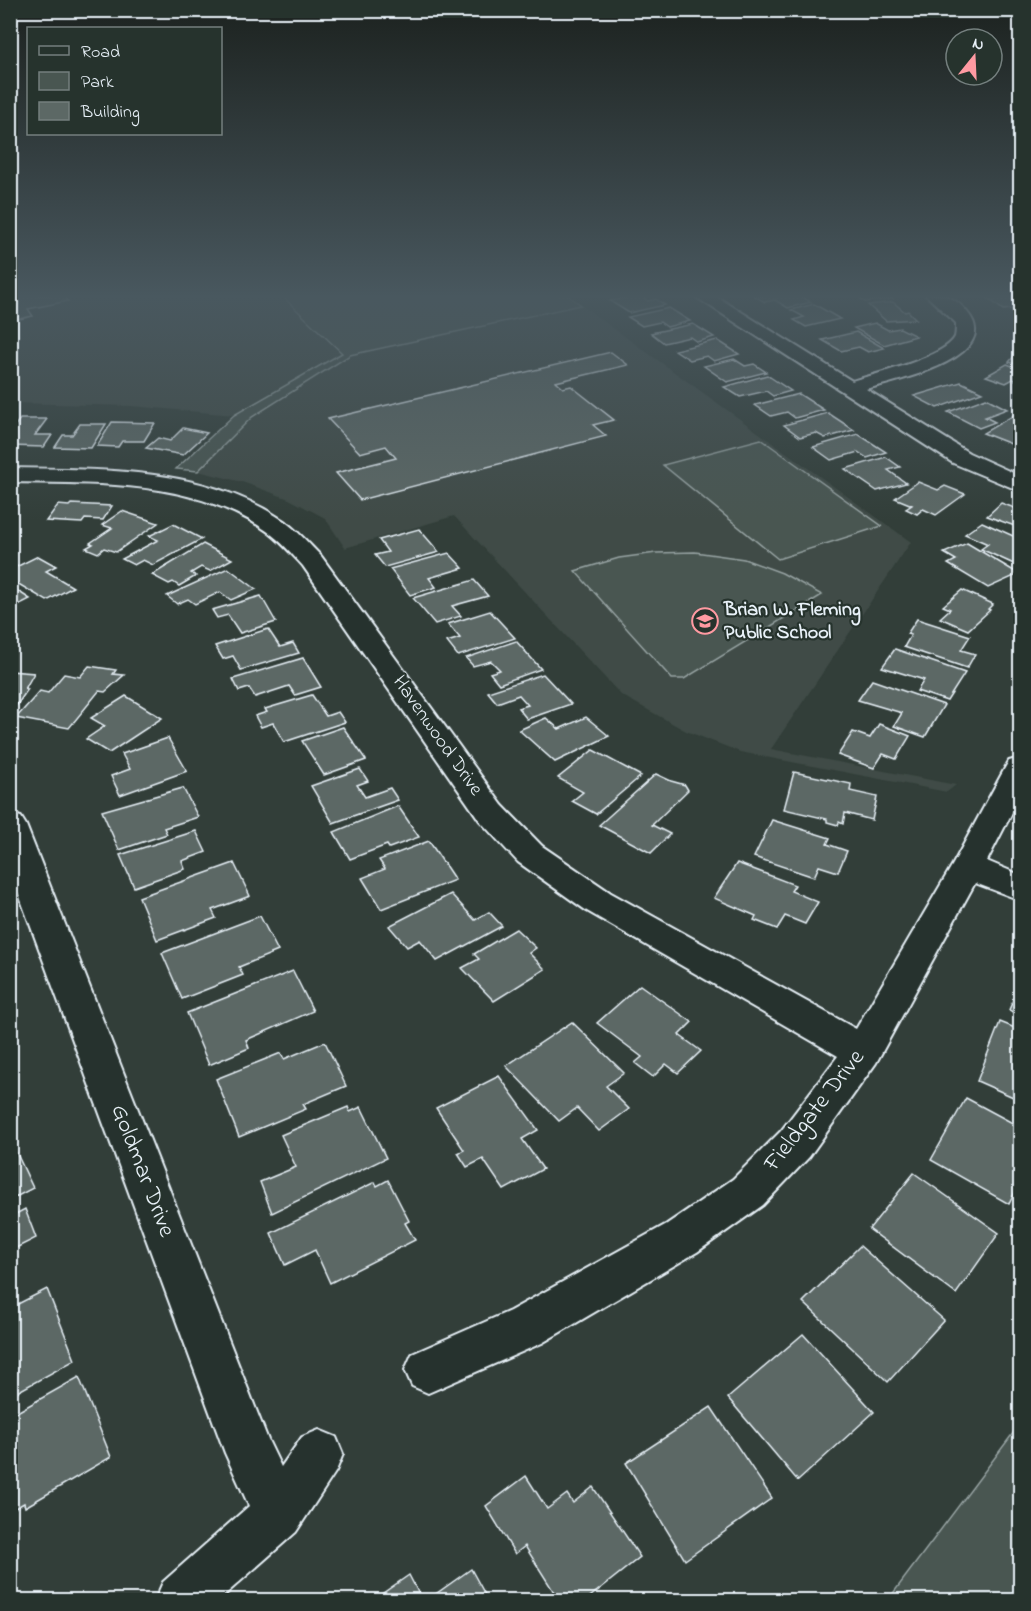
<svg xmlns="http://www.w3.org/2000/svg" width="1031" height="1611" viewBox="0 0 1031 1611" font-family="'Indie Flower',sans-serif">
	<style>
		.built { fill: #3f4b46 }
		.green { fill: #495651; stroke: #98a4a4; stroke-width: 1.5 }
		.building { fill: #5c6865; stroke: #e8f1f8; stroke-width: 1.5 }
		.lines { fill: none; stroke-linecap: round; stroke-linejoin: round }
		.minor-casing { stroke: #e8f1f8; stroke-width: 4 }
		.minor { fill: #26332d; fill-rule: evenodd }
		.labels { text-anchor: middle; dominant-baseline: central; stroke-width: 4.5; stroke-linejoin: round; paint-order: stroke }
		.poi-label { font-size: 20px; font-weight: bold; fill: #e8f1f8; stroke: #26332d; text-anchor: start }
		.street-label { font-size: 20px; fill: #e8f1f8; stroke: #26332d }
		.near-street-label { font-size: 24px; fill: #e8f1f8; stroke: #26332d }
	</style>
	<rect width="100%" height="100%" fill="#323e39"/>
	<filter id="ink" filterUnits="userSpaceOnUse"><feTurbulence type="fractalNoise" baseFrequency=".0167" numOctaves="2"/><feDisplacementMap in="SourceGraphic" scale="12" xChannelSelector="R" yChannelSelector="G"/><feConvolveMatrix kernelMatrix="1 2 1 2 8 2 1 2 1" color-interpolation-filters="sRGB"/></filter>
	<g filter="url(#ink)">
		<g class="built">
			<polygon points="11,295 281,295 342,353 234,415 131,406 11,403"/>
			<polygon points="581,305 911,542 771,749 956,785 947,792 740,752 686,731 621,695 454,516 345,548 325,518 289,499 242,482 198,471 252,417 350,355"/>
		</g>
		<g class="green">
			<polygon points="281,295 567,295 581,305 350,355 252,417 198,471 176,469 234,415 342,353"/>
			<polygon points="761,439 882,526 778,559 663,465"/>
			<polygon points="695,552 744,559 782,573 822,595 684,679 672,679 575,571 619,558 656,553"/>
			<polygon points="1020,1424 1020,1600 888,1600"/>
		</g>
		<g class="building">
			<polygon points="10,295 63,295 68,301 28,309 33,316 10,321"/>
			<polygon points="639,295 648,301 656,299 665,305 629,313 610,301"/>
			<polygon points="798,295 811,302 788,308 775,300 765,302 754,296"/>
			<polygon points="856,295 888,295 893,299 865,302"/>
			<polygon points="1016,295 1020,297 1020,308 1003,310 985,296"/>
			<polygon points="893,302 905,312 908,311 916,319 886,321 868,305"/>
			<polygon points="814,304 840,319 806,327 794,320 804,317 791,310"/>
			<polygon points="669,308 690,321 667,327 660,322 642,326 628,317"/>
			<polygon points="875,323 888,330 900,328 916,336 884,345 854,328"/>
			<polygon points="693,324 714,337 697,342 690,337 664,343 651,333"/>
			<polygon points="856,332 884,348 868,352 859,347 841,351 822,340"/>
			<polygon points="717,340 739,354 714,361 707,356 690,360 675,350"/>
			<polygon points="1020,349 1020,365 1009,362"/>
			<polygon points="611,352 628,365 556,382 563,388 571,386 614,420 593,425 606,436 360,500 336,473 396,458 386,446 360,453 328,419"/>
			<polygon points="734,359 745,366 754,364 766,372 727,382 704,366"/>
			<polygon points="1007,364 1020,369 1020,382 1013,379 1006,383 986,376"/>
			<polygon points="767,375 791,391 773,396 766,391 740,397 724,387"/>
			<polygon points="961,382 982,392 937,408 914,396"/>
			<polygon points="799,394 824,410 795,418 787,412 771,416 755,405"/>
			<polygon points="986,398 1007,409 985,417 995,422 979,428 948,412"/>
			<polygon points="828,413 854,430 825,438 816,433 800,437 784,425"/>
			<polygon points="1014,415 1020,418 1020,446 1019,447 983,433"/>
			<polygon points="20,419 47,419 35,435 52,435 44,447 10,446 10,432"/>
			<polygon points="112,422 155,423 144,441 122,441 118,447 97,446"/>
			<polygon points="80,424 106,424 91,448 55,447 63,435 72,435"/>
			<polygon points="183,428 207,433 183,455 146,448 158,438 170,441"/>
			<polygon points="858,434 886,452 867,458 858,452 831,460 813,447"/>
			<polygon points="886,457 900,467 888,470 906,483 877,491 845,469"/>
			<polygon points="918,482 938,490 945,486 965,494 936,515 923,509 917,514 906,509 912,505 895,498"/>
			<polygon points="1001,503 1020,510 1020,528 987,516"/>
			<polygon points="71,504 112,506 103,520 85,519 82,523 46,521 58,505 69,506"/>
			<polygon points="122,511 158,523 116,552 104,548 98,553 86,548 93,544 90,543 112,528 102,525"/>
			<polygon points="982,522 1020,539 1020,561 1016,565 981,549 988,544 965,534"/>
			<polygon points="173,524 202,539 153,565 143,560 134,565 122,559 158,540 149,536"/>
			<polygon points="419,529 439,552 385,567 375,555 388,552 379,540"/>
			<polygon points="967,543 1019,574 988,588 948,564 956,560 944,553"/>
			<polygon points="203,544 232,559 210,571 201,567 191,573 196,576 179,586 173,582 169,584 152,575"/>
			<polygon points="449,553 463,568 429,578 436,587 410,595 390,569"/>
			<polygon points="38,556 56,566 46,571 73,587 47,601 10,579 10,570"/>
			<polygon points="228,568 256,589 231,600 220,592 195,604 188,599 177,604 167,596"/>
			<polygon points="474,580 488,596 452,606 461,616 435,624 413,598"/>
			<polygon points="10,586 30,599 10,609"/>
			<polygon points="962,590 993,604 988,609 990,610 968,630 940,618 950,609 943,606"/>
			<polygon points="261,596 276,622 240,633 228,615 217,618 212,610"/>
			<polygon points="490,611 515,638 458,656 447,642 460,638 448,624"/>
			<polygon points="917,619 970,636 961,650 975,654 967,668 904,647 911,635 907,634"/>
			<polygon points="268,629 280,647 293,643 299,653 241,670 233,656 223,659 215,646"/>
			<polygon points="516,641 541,669 499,684 490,673 500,670 491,661 473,666 466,658"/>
			<polygon points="895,649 965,673 947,701 917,691 924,680 882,667"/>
			<polygon points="303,658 321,687 295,695 289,686 255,697 249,688 239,691 233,679"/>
			<polygon points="89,666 116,670 113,674 124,675 105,692 99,691 69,728 16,718 40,691 48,693 64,674 80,677"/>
			<polygon points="10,671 34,673 25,689 28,689 10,715"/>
			<polygon points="543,674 571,704 527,719 518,708 528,705 519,695 497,703 488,692"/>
			<polygon points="872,680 944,705 925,737 894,726 902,713 858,700"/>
			<polygon points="312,695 326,716 338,712 345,722 284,742 273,723 261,727 255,716 267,712 265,709"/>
			<polygon points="126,696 162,718 109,753 86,739 105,726 91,718"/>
			<polygon points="586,717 609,736 555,762 519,730 546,718 559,729"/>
			<polygon points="879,724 910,736 896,759 883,754 874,768 838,755 853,732 870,738"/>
			<polygon points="343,727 366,760 324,775 302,741"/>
			<polygon points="168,738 187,771 120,795 111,776 130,769 122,754"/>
			<polygon points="593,750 641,776 596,814 572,801 583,792 558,778"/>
			<polygon points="360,769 368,781 357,785 365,797 390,788 398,800 333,823 311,786"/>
			<polygon points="794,772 851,784 850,791 877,797 872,820 845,813 843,824 839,822 838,825 827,822 827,819 784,809"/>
			<polygon points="656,774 671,781 685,785 688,790 652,825 670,834 651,853 599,825"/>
			<polygon points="183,788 198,817 164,828 167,834 119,850 102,811"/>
			<polygon points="398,806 419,837 389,848 387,845 350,859 334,832"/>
			<polygon points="772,820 830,838 827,844 847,851 838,872 819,866 814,877 754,857"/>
			<polygon points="196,831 206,852 182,861 185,869 134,887 120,855"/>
			<polygon points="429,841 455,880 381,909 362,878 385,869 379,860"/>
			<polygon points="234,863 250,896 212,910 216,918 157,940 139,897"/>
			<polygon points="737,863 795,885 791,891 818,902 805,924 785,916 777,929 754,920 756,916 714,898"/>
			<polygon points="451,894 475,920 489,912 502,926 437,961 420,940 407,947 389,926"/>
			<polygon points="260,916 278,951 239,967 243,975 182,999 162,953"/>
			<polygon points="516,929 536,948 529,953 545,969 494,1001 462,968 479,959 474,954"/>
			<polygon points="293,971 313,1011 246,1040 249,1048 209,1065 187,1013"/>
			<polygon points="1020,984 1020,1016 1009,1010"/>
			<polygon points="640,985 692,1022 679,1035 701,1051 678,1073 666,1064 653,1077 635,1063 642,1057 597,1023"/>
			<polygon points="572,1022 624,1073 606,1086 629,1109 599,1131 577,1108 559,1121 506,1066"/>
			<polygon points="1000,1022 1020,1030 1020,1100 977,1081"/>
			<polygon points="325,1042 346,1086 303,1104 306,1109 239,1137 216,1079 281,1053 284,1059"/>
			<polygon points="499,1076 538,1130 522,1139 543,1169 504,1190 483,1159 467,1167 458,1153 464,1150 436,1108"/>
			<polygon points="966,1098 1020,1127 1020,1182 1009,1204 931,1160"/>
			<polygon points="348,1107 350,1112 361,1107 386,1158 272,1213 260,1182 296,1167 281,1135"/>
			<polygon points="10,1139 33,1188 10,1200"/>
			<polygon points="914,1173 999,1233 956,1294 869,1229"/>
			<polygon points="388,1180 409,1221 405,1223 415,1240 330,1283 315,1250 285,1265 271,1233 375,1182 377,1186"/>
			<polygon points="25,1209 36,1238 10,1251 10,1217"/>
			<polygon points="860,1246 944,1320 888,1382 803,1302"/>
			<polygon points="47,1289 75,1360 10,1396 10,1308"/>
			<polygon points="803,1334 874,1412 798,1481 728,1398"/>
			<polygon points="79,1377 111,1457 25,1507 24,1503 10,1511 10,1416"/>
			<polygon points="711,1407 772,1498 685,1560 626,1463"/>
			<polygon points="526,1476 547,1509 567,1494 573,1503 593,1487 640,1557 586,1600 559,1600 525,1546 515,1554 486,1506"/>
			<polygon points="471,1569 488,1600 436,1600 433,1596"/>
			<polygon points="409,1575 422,1600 373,1600"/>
		</g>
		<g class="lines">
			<g class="minor-casing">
				<g id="minor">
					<path d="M693 295H714L852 381C875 374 944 358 955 337 956 333 956 327 956 323L926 295C944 294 955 297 967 312 1006 357 893 382 866 389L969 453 1020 476V491L953 463Z"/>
					<path d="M10 468C103 470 204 466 284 521 298 531 309 544 321 556L502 805 542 846 611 893 856 1029 953 864 1005 768 1009 761 1020 758V797L987 861 1020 875V900L975 883 876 1063 809 1157 763 1205 697 1252 542 1343 428 1393 412 1386 405 1370 412 1354 510 1311 667 1224 733 1179 781 1131 838 1056 587 911 518 862 480 821 303 566C292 554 281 541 267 531 192 479 98 484 10 482Z"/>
					<polygon points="10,814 21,817 26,825 268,1440 281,1467 302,1437 319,1430 336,1437 343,1454 336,1471 296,1532 219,1600 155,1600 163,1582 249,1506 225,1453 10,870"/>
				</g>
			</g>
			<use href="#minor" class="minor"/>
		</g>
	</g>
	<linearGradient id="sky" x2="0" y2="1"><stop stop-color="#1c221f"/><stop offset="0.57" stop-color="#49585f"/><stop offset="1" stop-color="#49585f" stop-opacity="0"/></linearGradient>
	<rect width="1031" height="520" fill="url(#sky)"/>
	<defs>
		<g id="school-ring" transform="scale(1.35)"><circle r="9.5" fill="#26332d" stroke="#ff9aa2" stroke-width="1.5"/><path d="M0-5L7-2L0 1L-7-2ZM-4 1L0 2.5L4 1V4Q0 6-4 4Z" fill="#ff9aa2"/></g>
	</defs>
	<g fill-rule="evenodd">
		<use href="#school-ring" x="705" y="621"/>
	</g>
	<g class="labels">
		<g class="poi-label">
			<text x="724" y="610">Brian W. Fleming<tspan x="724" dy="23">Public School</tspan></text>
		</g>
		<g class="street-label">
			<text transform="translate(437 736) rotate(55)">Havenwood Drive</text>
		</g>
		<g class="near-street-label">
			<text transform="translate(815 1111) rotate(-52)">Fieldgate Drive</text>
			<text transform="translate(142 1171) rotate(69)">Goldmar Drive</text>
		</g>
	</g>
	<rect width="1031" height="1611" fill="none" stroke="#26332d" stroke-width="36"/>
	<rect x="18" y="18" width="995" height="1575" fill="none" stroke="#e8f1f8" stroke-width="2" filter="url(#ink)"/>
	<rect x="27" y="27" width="195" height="108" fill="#26332d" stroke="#747f7e" stroke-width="1.5"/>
	<rect x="39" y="46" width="30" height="9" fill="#26332d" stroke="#747f7e" stroke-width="1.5"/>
	<text x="81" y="57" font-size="18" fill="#e8f1f8">Road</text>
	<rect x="39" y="72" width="30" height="18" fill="#495651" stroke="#747f7e" stroke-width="1.5"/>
	<text x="81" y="87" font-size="18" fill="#e8f1f8">Park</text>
	<rect x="39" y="102" width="30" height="18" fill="#5c6865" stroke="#747f7e" stroke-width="1.5"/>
	<text x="81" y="117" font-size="18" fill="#e8f1f8">Building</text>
	<g transform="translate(974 57) rotate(18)"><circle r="28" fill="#26332d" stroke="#747f7e" stroke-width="1.5"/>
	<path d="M0-4.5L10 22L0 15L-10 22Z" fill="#ff9aa2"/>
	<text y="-9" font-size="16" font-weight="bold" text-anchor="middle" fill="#e8f1f8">N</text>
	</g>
</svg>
